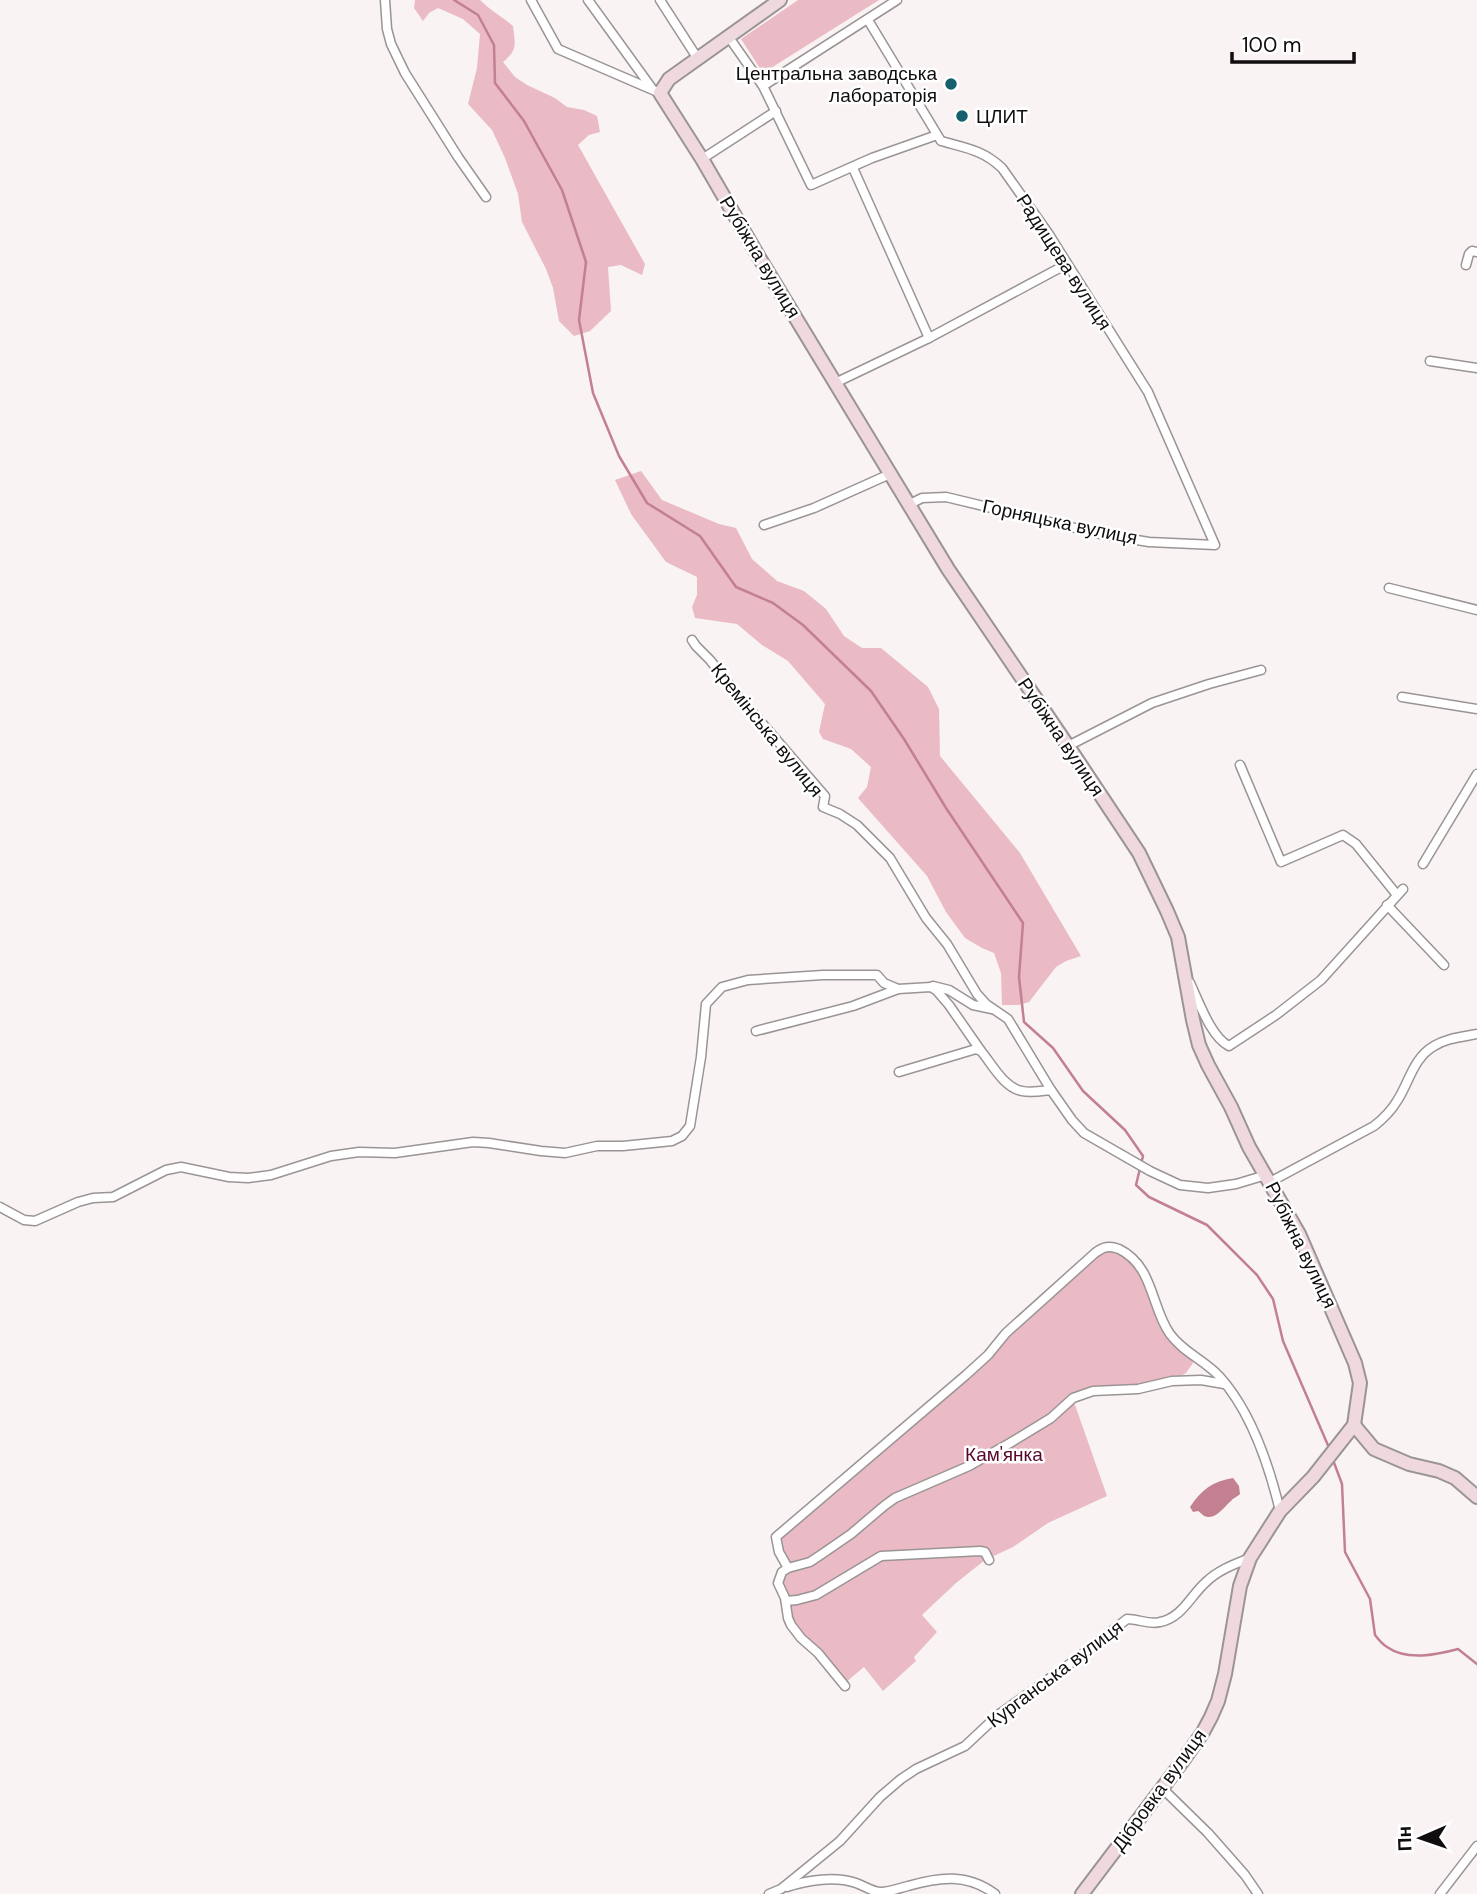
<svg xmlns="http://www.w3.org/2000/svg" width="1477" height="1894" viewBox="0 0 1477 1894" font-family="'DM Sans',sans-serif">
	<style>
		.green { fill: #eabac5 }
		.water { fill: #c28090 }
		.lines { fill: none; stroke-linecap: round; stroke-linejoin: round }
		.stream { stroke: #c28090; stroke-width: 2.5 }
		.street-casing { stroke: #9a9495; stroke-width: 11 }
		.secondary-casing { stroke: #9a9495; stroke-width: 16 }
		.street { stroke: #fff; stroke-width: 8 }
		.secondary { stroke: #efd9de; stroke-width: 12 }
		.poi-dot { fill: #16606e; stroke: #fff; stroke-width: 2.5 }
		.labels { text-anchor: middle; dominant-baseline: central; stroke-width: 5; stroke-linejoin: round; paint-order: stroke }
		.poi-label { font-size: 19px; fill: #0f0d0d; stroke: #fff; text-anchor: end }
		.street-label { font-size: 19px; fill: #0f0d0d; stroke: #fff }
		.park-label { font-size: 19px; fill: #590729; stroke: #fff }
	</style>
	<rect width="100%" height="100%" fill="#faf3f4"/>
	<g class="green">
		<path d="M415 0H480C490 10 502 17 513 26 515 44 518 50 503 62L515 77 527 85 555 98 567 107 584 110 597 116 600 132 589 135 578 145 645 264 642 275 621 265 608 267 611 311 590 331 574 336 559 321 553 288 546 269 522 222 518 194 505 158 492 130 468 104 477 68 480 34 463 19 438 8 429 13 423 21 414 8Z"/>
		<polygon points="798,0 879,0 763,73 741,39"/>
		<polygon points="641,471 662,500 719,524 736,528 752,559 777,581 804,591 826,609 844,636 862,648 881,648 928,687 939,709 940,756 1020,853 1081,956 1066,961 1056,967 1029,1002 1019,1005 1002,1005 1001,973 994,953 982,948 965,938 946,912 927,876 858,798 867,787 871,767 851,749 823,739 819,732 825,704 788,661 762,645 737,624 695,618 692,607 697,595 697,577 666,562 631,514 615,480"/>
		<polygon points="1111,1249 1125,1256 1134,1264 1142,1275 1164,1329 1191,1357 1193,1363 1186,1373 1179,1377 1125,1387 1085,1389 1075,1394 1074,1402 1107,1496 1048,1523 1013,1547 985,1560 956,1583 922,1615 937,1632 914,1657 916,1661 883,1691 864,1667 845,1683 791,1622 781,1578 786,1573 779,1539 1103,1250"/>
	</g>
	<path class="water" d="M1233 1478 1239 1486 1240 1494C1237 1497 1233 1498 1231 1501 1225 1506 1217 1518 1208 1517 1204 1517 1201 1513 1198 1511L1193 1512 1190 1507C1201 1490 1213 1481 1233 1478Z"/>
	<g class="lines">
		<g class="stream">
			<polyline points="454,0 478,15 494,45 495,83 524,121 562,190 586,262 579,320 593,393 619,456 647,503 700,536 736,587 773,603 803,625 871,691 904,739 946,808 1023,923 1019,977 1024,1022 1053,1048 1083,1091 1125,1130 1143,1156 1136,1185 1149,1197 1207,1225 1257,1275 1273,1299 1283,1341 1330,1450"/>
			<path d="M1333 1460 1342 1484 1345 1552 1370 1599 1375 1635C1378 1639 1382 1644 1387 1647 1407 1661 1436 1655 1458 1649L1477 1664"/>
		</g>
		<g class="street-casing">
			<g id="street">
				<polyline points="385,0 387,29 391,44 405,73 458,157 486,197"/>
				<polyline points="531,0 558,49 660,93"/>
				<polyline points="588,0 651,87"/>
				<polyline points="660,0 698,59"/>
				<path d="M868 20 941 141C966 148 983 150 1002 168L1048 233 1148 392 1215 545 1149 542 1100 534 946 497 922 498 908 505"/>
				<polyline points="728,36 763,86 811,185 872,158 937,135"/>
				<polyline points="763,86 897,0"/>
				<polyline points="702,159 776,111"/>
				<polyline points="853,168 929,338"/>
				<polyline points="1466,265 1469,254 1472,251 1477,252"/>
				<polyline points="1430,361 1477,368"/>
				<polyline points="835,383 929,338 1067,264"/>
				<polyline points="764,525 814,508 890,474"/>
				<polyline points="1389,588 1477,610"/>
				<polyline points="692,640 696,646 710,660 735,692 825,796 823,807 840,814 857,825 890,858 926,918 947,944 977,994 986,1004 1008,1019 1051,1090"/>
				<polyline points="1402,697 1477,709"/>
				<polyline points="1068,746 1152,703 1209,684 1261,670"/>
				<polyline points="1240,765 1281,862 1343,835 1356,844 1397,895"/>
				<polyline points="1423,864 1477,774"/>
				<polyline points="1387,905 1444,965"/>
				<path d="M1190 983C1199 1002 1211 1037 1229 1046L1276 1015 1321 980 1403 889"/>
				<polyline points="933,986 949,990 973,1005 992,1009"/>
				<polyline points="756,1031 853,1006 898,989 931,987 936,990 949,1005 981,1051"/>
				<path d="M899 1072 976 1049 981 1051C992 1064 1004 1088 1022 1091 1031 1093 1042 1091 1051 1090L1072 1120 1084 1133 1150 1171 1180 1185 1208 1188 1236 1184 1266 1175"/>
				<path d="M1270 1182 1374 1126C1383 1119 1391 1111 1397 1101 1409 1083 1413 1058 1434 1046 1447 1038 1462 1037 1477 1034"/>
				<polyline points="0,1207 24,1220 35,1221 78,1202 93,1198 113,1197 166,1170 181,1167 229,1177 248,1178 271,1175 331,1156 359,1152 395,1153 473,1142 489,1143 541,1151 565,1153 597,1146 623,1146 672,1141 682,1136 690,1126 701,1057 706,1004 722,987 748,980 823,975 877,975 884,983 898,989"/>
				<path d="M788 1568 779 1552 776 1537 966 1375 988 1355 1006 1333 1095 1253C1103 1247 1109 1245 1119 1249 1154 1266 1151 1308 1170 1334 1183 1352 1204 1360 1219 1376 1251 1411 1269 1465 1280 1511"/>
				<polyline points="786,1601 797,1600 816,1595 881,1556 980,1551 985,1552 989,1560"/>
				<polyline points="845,1686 818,1653 801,1638 791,1625 788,1618 785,1598 778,1583 782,1572 788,1568 810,1562 822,1554 851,1534 884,1506 895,1498 969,1466 1010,1443 1051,1418 1073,1398 1093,1391 1138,1389 1172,1381 1201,1380 1224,1384"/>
				<polyline points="1162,1788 1208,1833 1245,1875 1258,1894"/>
				<path d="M787 1887C808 1880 835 1876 856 1883 865 1886 872 1892 881 1892 890 1892 899 1888 908 1886 939 1877 967 1873 995 1894"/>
				<path d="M769 1894 781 1889 840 1841 880 1797 901 1779 916 1769 965 1746 998 1715 1067 1666 1127 1619C1139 1619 1149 1625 1160 1622 1182 1618 1191 1595 1206 1582 1218 1570 1235 1564 1250 1558"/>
				<polyline points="1440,1894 1477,1846"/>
			</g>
		</g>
		<g class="secondary-casing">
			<g id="secondary">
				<polyline points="780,0 669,79 660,93 702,159 760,259 948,569 1068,746 1139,853 1167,911 1178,937 1193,1020 1199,1045 1208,1065 1231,1107 1249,1147 1299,1234 1355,1363 1360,1383 1354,1425 1313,1477 1280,1511 1250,1558 1240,1586 1225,1674 1218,1701 1211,1717 1203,1732 1182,1762 1082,1894"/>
				<polyline points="1354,1425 1374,1449 1409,1464 1439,1471 1455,1478 1477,1497"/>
			</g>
		</g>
		<use href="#street" class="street"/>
		<use href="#secondary" class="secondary"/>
	</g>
	<g class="poi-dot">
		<circle cx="951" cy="84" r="7"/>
		<circle cx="962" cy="116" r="7"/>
	</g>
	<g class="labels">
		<g class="poi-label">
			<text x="937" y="73">Центральна заводська<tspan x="937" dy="22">лабораторія</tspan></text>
			<text x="976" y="116" text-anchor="start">ЦЛИТ</text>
		</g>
		<g class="street-label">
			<text transform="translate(760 257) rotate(59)">Рубіжна вулиця</text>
			<text transform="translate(1064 262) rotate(57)">Радищева вулиця</text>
			<text transform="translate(1060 522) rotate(12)">Горняцька вулиця</text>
			<text transform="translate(767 730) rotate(51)">Кремінська вулиця</text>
			<text transform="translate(1061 737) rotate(56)">Рубіжна вулиця</text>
			<text transform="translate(1301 1245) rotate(64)">Рубіжна вулиця</text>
			<text transform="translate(1055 1674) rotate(-37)">Курганська вулиця</text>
			<text transform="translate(1159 1790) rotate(-54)">Дібровка вулиця</text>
		</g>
		<g class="park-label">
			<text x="1004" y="1454">Кам'янка</text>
		</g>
	</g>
	<g transform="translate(1421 1838) rotate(268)" stroke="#ffffff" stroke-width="5" paint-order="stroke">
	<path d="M0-5L12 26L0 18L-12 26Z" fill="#0f0d0d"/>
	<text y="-10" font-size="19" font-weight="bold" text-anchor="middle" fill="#0f0d0d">Пн</text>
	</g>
	<path d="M1232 52v10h122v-10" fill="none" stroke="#0f0d0d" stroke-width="3.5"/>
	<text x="1242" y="52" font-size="21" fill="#0f0d0d" stroke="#ffffff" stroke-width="5" paint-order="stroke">100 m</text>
</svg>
